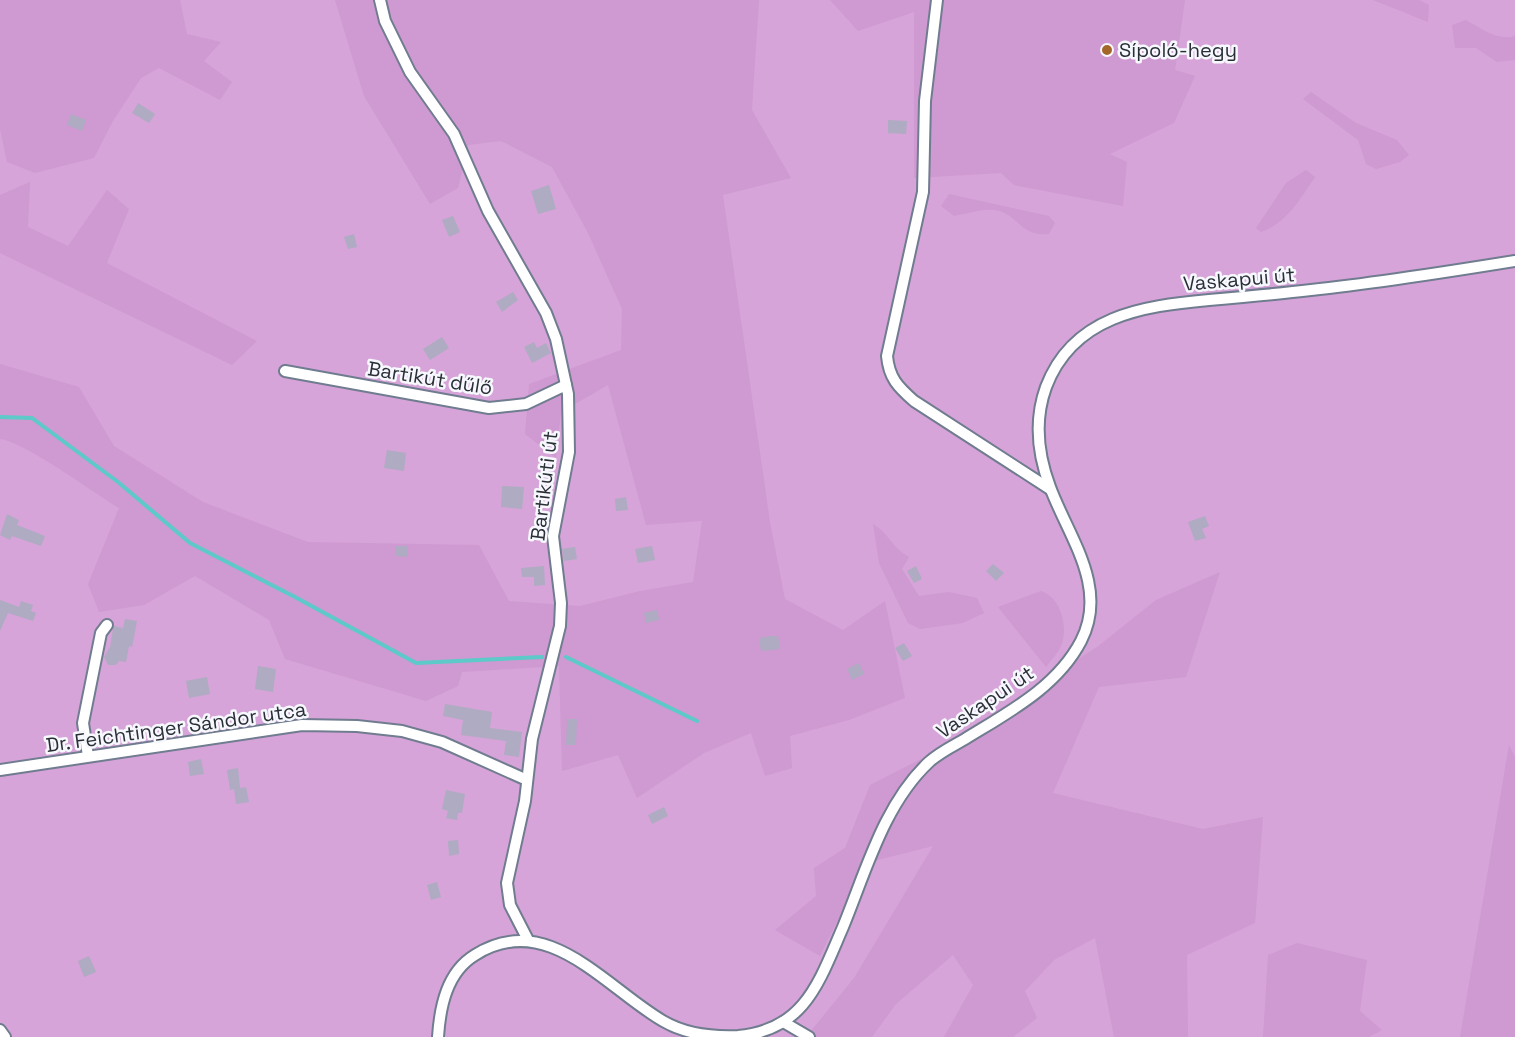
<svg xmlns="http://www.w3.org/2000/svg" width="1515" height="1037" viewBox="0 0 1515 1037" font-family="'Space Grotesk',sans-serif">
	<style>
		.green { fill: #d6a4d8 }
		.forest { fill: #cf99d1 }
		.lines { fill: none; stroke-linecap: round; stroke-linejoin: round }
		.stream { stroke: #5dc9c8; stroke-width: 4 }
		.building { fill: #aeabc2 }
		.minor-casing { stroke: #707c8f; stroke-width: 14 }
		.minor { stroke: #fff; stroke-width: 10 }
		.poi-dot { fill: #a26729; stroke: #f6f8fd; stroke-width: 2 }
		.labels { text-anchor: middle; dominant-baseline: central; stroke-width: 5; stroke-linejoin: round; paint-order: stroke }
		.poi-label { font-size: 20px; fill: #2a2f37; stroke: #f6f8fd; text-anchor: start }
		.street-label { font-size: 20px; fill: #2a2f37; stroke: #f6f8fd }
	</style>
	<rect width="100%" height="100%" fill="#e1ecfd"/>
	<rect class="green" x="0" y="0" width="1515" height="1037"/>
	<g class="forest">
		<polygon points="0,0 180,0 187,34 221,42 204,61 232,82 220,100 159,68 141,78 113,121 94,158 35,173 7,162 0,129"/>
		<path d="M335 0H759L752 110 791 178 723 195 770 522 785 599 843 630 885 601 905 698 849 720 790 736 792 768 765 776 751 733 704 753 637 798 618 755 562 771 559 666 462 672 458 686 426 701 285 659 269 620 195 576 144 605 99 612 88 584 119 508C94 493 25 442 0 439V364L79 387 114 446 203 502 308 542 479 545 509 601 580 606 640 591 693 582 702 521 646 525 608 385 561 412 556 458 525 434 529 384 621 350 622 309 588 233 552 167 501 141 468 145 458 188 430 204 364 96Z"/>
		<polygon points="830,0 1185,0 1175,70 1195,76 1174,123 1110,154 1127,162 1123,206 1014,185 1001,173 914,178 914,12 858,31"/>
		<polygon points="1373,0 1419,0 1429,5 1428,22"/>
		<path d="M1466 20C1482 29 1497 41 1515 36V60L1497 62 1476 48H1455L1452 25Z"/>
		<polygon points="1311,92 1356,123 1397,140 1409,155 1400,162 1376,169 1366,164 1358,140 1303,99"/>
		<path d="M1306 170 1315 177C1300 199 1287 223 1261 232L1256 228 1286 183Z"/>
		<polygon points="30,182 28,227 68,246 107,190 129,209 107,263 257,341 232,365 0,253 0,195"/>
		<path d="M949 194 1049 216 1055 223 1049 234C1019 237 1018 212 993 210 981 209 966 214 954 216L941 206Z"/>
		<path d="M873 524C890 534 890 546 909 557L902 569 919 596 949 592 977 598 984 613 963 623 920 629 908 623 879 563Z"/>
		<polygon points="1220,572 1186,677 1099,687 1053,793 1203,829 1263,817 1255,923 1187,955 1188,1037 1114,1037 1095,938 1054,960 1025,991 1037,1018 1013,1037 944,1037 973,985 953,955 896,1004 872,1037 806,1037 854,978 933,846 866,863 820,956 775,930 816,896 814,868 845,848 870,785 921,759 1097,647 1156,600"/>
		<path d="M1041 591C1060 597 1068 624 1062 643 1060 651 1051 660 1046 667L998 607Z"/>
		<polygon points="1509,745 1515,757 1515,1037 1460,1037"/>
		<polygon points="1297,943 1367,960 1360,1011 1382,1030 1369,1037 1263,1037 1268,955"/>
	</g>
	<g class="lines">
		<g class="stream">
			<polyline points="0,417 32,418 118,482 190,543 295,597 416,663 542,657"/>
			<polyline points="566,657 697,721"/>
		</g>
	</g>
	<g class="building">
		<polygon points="138,103 155,114 149,123 132,113"/>
		<polygon points="71,114 86,120 82,131 67,125"/>
		<polygon points="888,120 907,121 906,134 888,133"/>
		<polygon points="549,185 556,209 538,214 531,191"/>
		<polygon points="453,216 460,232 449,237 442,220"/>
		<polygon points="354,234 357,247 348,249 344,237"/>
		<polygon points="513,292 518,300 502,312 496,302"/>
		<polygon points="442,337 449,348 430,360 423,349"/>
		<polygon points="534,342 537,348 546,343 551,353 532,363 524,347"/>
		<polygon points="387,450 406,453 404,471 384,468"/>
		<polygon points="502,486 524,487 522,509 501,507"/>
		<polygon points="626,497 628,510 616,511 615,499"/>
		<polygon points="7,514 19,520 17,525 45,536 41,546 12,536 10,540 0,535"/>
		<polygon points="1205,516 1209,526 1202,529 1206,538 1195,541 1188,522"/>
		<polygon points="395,546 408,546 408,557 395,556"/>
		<polygon points="652,546 655,560 638,563 635,549"/>
		<polygon points="575,547 577,559 564,561 562,549"/>
		<polygon points="993,564 1004,573 996,581 986,571"/>
		<polygon points="544,566 545,585 534,586 534,577 522,577 521,568"/>
		<polygon points="916,566 922,579 914,583 907,571"/>
		<polygon points="0,600 19,607 21,601 33,605 31,611 36,613 33,621 8,613 0,631"/>
		<polygon points="657,610 659,620 646,623 644,613"/>
		<polygon points="125,619 137,621 132,647 129,646 126,662 119,661 116,665 108,665 104,657 110,647 113,629 114,626 123,628"/>
		<polygon points="771,636 778,636 780,649 761,651 759,638"/>
		<polygon points="904,643 912,656 903,661 895,648"/>
		<polygon points="859,663 864,674 852,680 847,669"/>
		<polygon points="258,666 276,669 273,692 255,689"/>
		<polygon points="207,677 210,694 189,698 186,681"/>
		<polygon points="445,704 492,712 490,728 522,732 519,757 504,755 506,741 461,735 463,720 443,716"/>
		<polygon points="567,719 577,719 576,745 566,745"/>
		<polygon points="201,759 204,774 190,776 188,762"/>
		<polygon points="238,768 240,788 246,787 249,802 236,804 234,789 230,790 227,770"/>
		<polygon points="446,790 465,794 462,813 458,813 457,820 446,818 448,811 442,809"/>
		<polygon points="664,807 668,816 652,824 648,815"/>
		<polygon points="458,840 459,854 449,856 448,841"/>
		<polygon points="437,882 441,897 431,900 427,885"/>
		<polygon points="89,956 96,972 84,977 78,961"/>
	</g>
	<g class="lines">
		<g class="minor-casing">
			<g id="minor">
				<polyline points="380,0 385,21 410,72 454,134 488,211 546,313 556,339 568,394 569,452 553,536 561,603 560,626 532,739 525,801 507,883 510,905 528,940"/>
				<path d="M937 0 925 101 923 192 887 356C889 378 898 387 914 401L1050 489"/>
				<polyline points="285,371 489,408 526,404 566,385"/>
				<polyline points="88,756 83,723 101,633 107,625"/>
				<polyline points="0,770 302,725 357,726 402,731 442,742 527,780"/>
				<polyline points="785,1023 809,1037"/>
				<polyline points="0,1030 5,1037"/>
				<path d="M438 1037C440 1006 447 972 475 955 547 909 606 988 663 1021 685 1034 713 1037 738 1036 805 1030 819 982 843 927 866 871 884 804 929 762 940 752 953 746 965 739 1009 712 1057 687 1081 641 1109 587 1068 536 1050 487 1038 455 1034 420 1046 387 1073 316 1142 306 1209 300 1243 297 1277 294 1311 290 1379 283 1447 272 1515 261"/>
			</g>
		</g>
		<use href="#minor" class="minor"/>
	</g>
	<circle class="poi-dot" cx="1107" cy="50" r="6"/>
	<g class="labels">
		<g class="poi-label">
			<text x="1119" y="50">Sípoló-hegy</text>
		</g>
		<g class="street-label">
			<text transform="translate(1239 279) rotate(-5)">Vaskapui út</text>
			<text transform="translate(430 378) rotate(9)">Bartikút dűlő</text>
			<text transform="translate(544 486) rotate(-83)">Bartikúti út</text>
			<text transform="translate(985 702) rotate(-34)">Vaskapui út</text>
			<text transform="translate(176 727) rotate(-8)">Dr. Feichtinger Sándor utca</text>
		</g>
	</g>
</svg>
